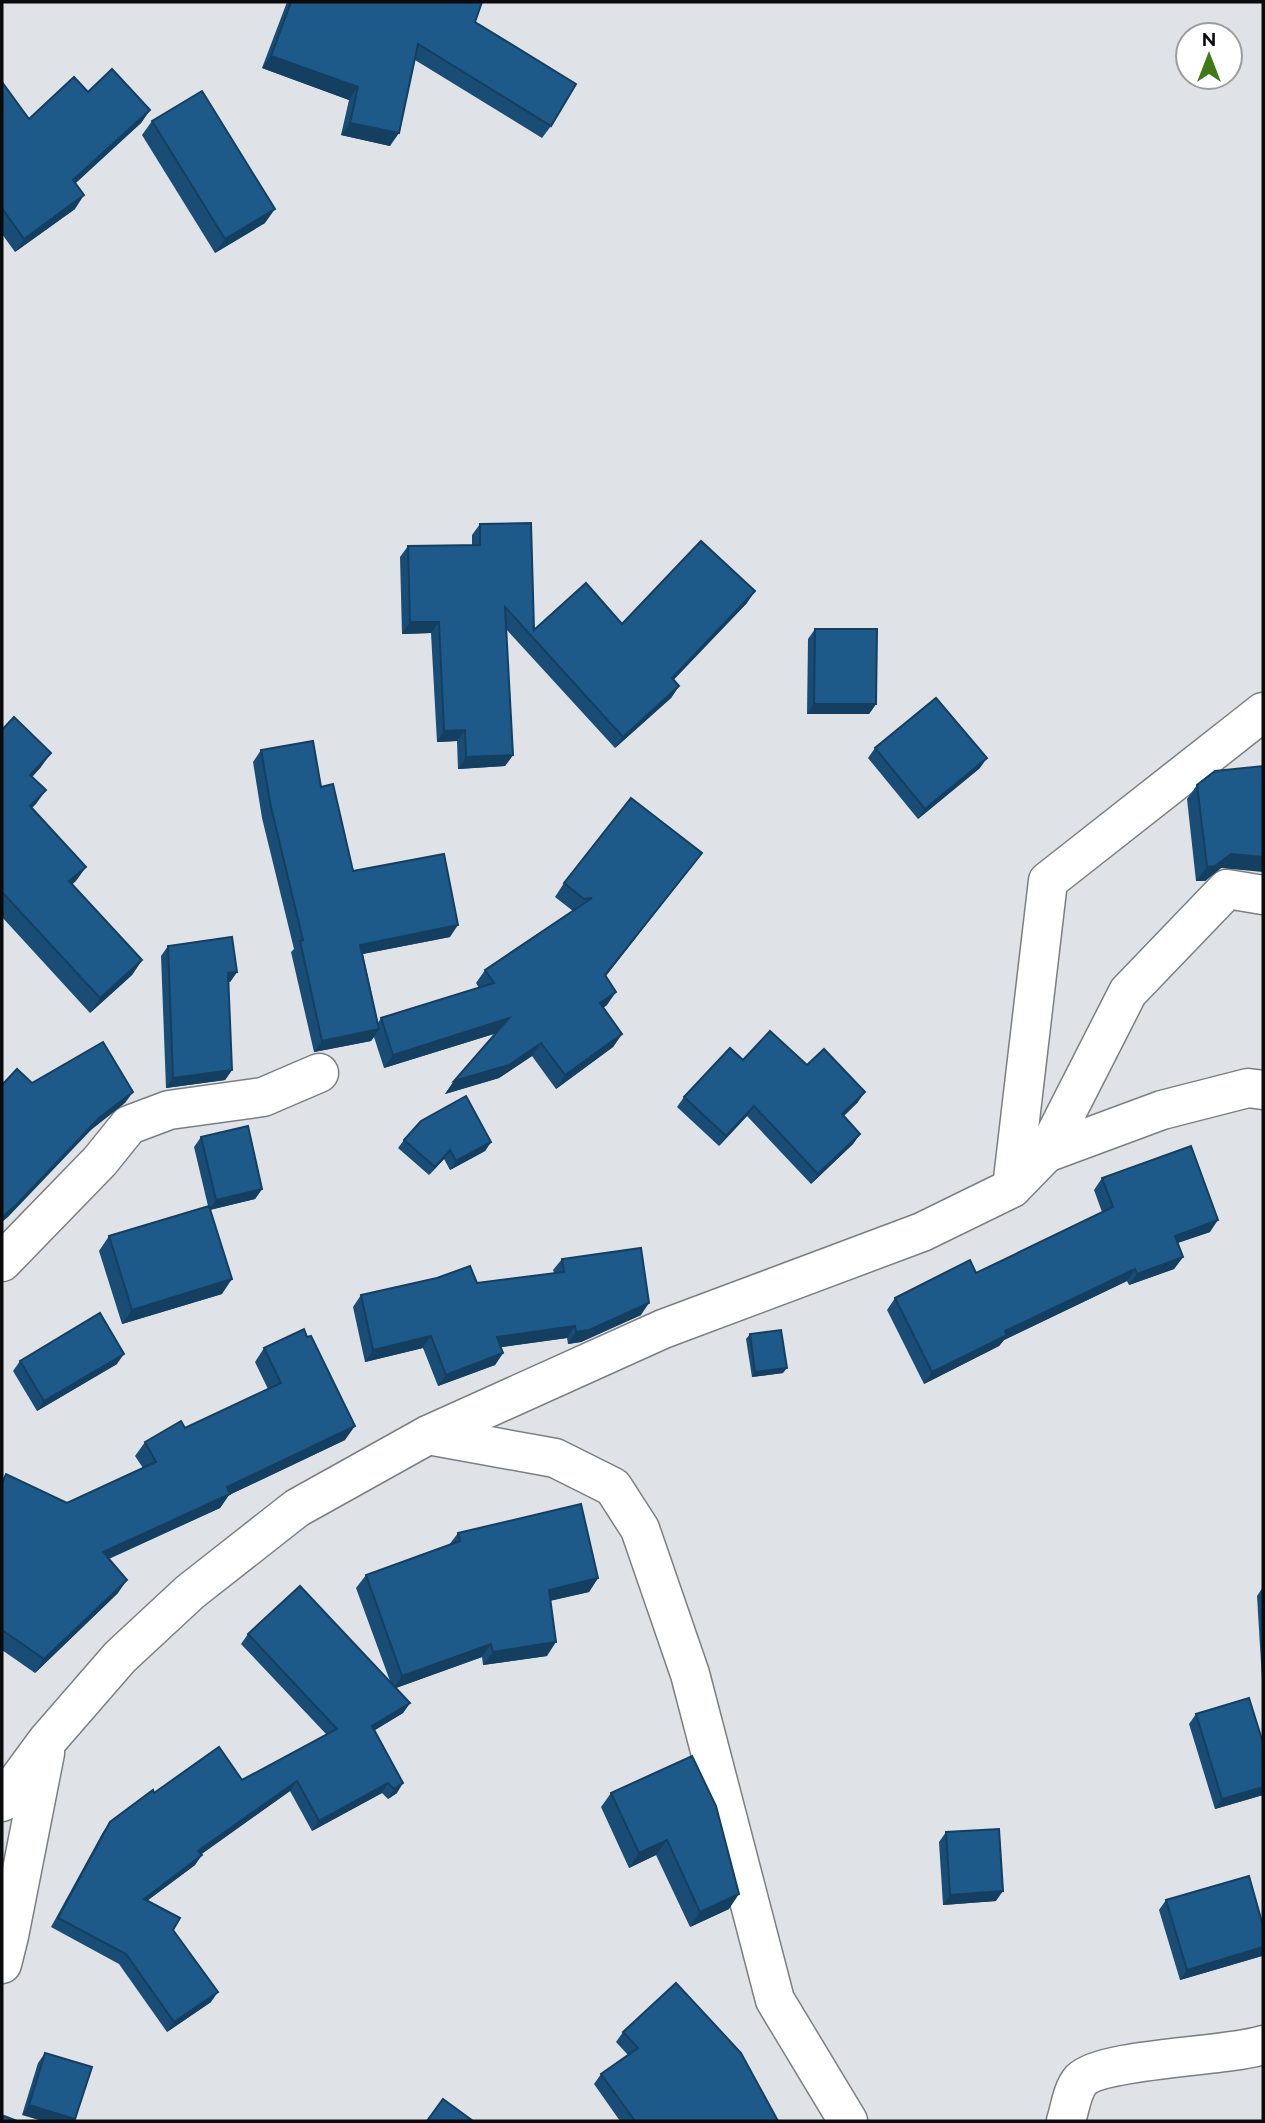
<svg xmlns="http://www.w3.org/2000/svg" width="1265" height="2123" viewBox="0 0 1265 2123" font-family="Raleway,sans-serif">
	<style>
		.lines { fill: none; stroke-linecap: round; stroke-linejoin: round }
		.minor-casing { stroke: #7b7f82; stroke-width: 41 }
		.minor { stroke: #fff; stroke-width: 38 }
		.wall { fill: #194d76 }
		.shaded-wall { fill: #143f60 }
		.building { fill: #1d5a89; stroke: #143f60; stroke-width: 2 }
	</style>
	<rect width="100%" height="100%" fill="#dfe3e7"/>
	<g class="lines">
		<g class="minor-casing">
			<g id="minor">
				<polyline points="1046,1153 1162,1110 1248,1088 1263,1090"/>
				<polyline points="1012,1188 1048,881 1263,712"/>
				<polyline points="2,1262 100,1161 129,1125 169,1110 263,1097 319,1073"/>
				<polyline points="428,1435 555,1458 613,1487 640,1529 690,1674 775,2000 848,2121"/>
				<polyline points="2,1802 47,1741 120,1657 190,1592 297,1508 428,1435 663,1329 922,1232 1012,1188 1046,1153 1128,992 1227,889 1263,895"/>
				<polyline points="2,1964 9,1936 45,1753"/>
				<path d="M1066 2121C1070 2109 1072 2090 1081 2080 1103 2058 1226 2057 1263 2045"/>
			</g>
		</g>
		<use href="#minor" class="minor"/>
	</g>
	<g class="wall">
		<polygon points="287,2 482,2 475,22 551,126 542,138 415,60 390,146 341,135 349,100 262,68"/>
		<polygon points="2,82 29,119 88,92 150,110 141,123 75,183 75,209 15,252 2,234"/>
		<polygon points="152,121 265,223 215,253 142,135"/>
		<polygon points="480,524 534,630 622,624 747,603 673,680 679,686 671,698 615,748 506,629 513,755 505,766 458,769 457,741 437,742 431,633 402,634 400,557 408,546 472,545 472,535"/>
		<polygon points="815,629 876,704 869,714 807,714 808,639"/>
		<polygon points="2,730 41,767 32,777 46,790 31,808 86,867 72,884 142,960 132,975 90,1013 2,917"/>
		<polygon points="875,748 980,768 918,819 868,758"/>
		<polygon points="261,750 321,787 353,871 450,937 363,954 378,1023 381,1018 479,988 476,983 485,970 573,911 555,897 564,883 702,853 606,976 607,1005 603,1008 622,1034 613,1047 556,1089 532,1056 499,1078 445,1094 454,1081 497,1033 384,1068 374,1037 371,1041 314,1052 291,952 294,949 262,818 253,762"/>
		<polygon points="1197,785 1221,868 1205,881 1196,881 1187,799"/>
		<polygon points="168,946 237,972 230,982 228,982 232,1070 225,1080 166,1088 161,956"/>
		<polygon points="743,1060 807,1065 858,1102 844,1116 860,1134 853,1144 811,1184 747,1116 719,1146 677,1107 684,1097"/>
		<polygon points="201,1137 262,1189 255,1199 210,1210 222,1294 122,1324 99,1251 109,1236 208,1206 194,1147"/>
		<polygon points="404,1140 491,1142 485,1151 450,1170 444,1159 429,1175 398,1148"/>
		<polygon points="1102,1178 1210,1232 1177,1243 1183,1257 1174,1269 1129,1285 1127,1281 1004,1340 999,1346 924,1384 887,1310 895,1298 976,1273 1102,1212 1094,1190"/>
		<polygon points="562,1259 641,1315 581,1342 568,1344 567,1338 501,1347 503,1353 495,1365 438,1386 423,1348 365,1362 353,1307 361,1295 477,1283 554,1273 553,1270"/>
		<polygon points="750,1334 783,1373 752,1377 746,1339"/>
		<polygon points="264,1348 345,1440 229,1495 220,1508 109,1559 118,1593 35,1673 2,1650 2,1480 6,1474 67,1503 143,1468 135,1456 145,1442 185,1428 268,1389 255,1362"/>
		<polygon points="20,1361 117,1364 37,1411 13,1371"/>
		<polygon points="458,1533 598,1578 589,1592 550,1601 547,1656 483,1665 482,1657 396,1688 410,1703 403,1713 375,1730 397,1793 388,1799 382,1793 312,1831 290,1791 201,1854 195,1865 147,1901 173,1930 211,2002 167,2032 119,1964 51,1927 103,1832 110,1822 154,1793 242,1780 327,1735 241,1644 248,1634 390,1681 356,1588 366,1575 449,1545"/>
		<polygon points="1263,1587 1263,1696 1257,1596"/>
		<polygon points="1196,1714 1263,1743 1263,1795 1215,1809 1189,1724"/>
		<polygon points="692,1756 729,1909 690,1927 656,1855 629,1868 601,1807 611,1793"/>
		<polygon points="946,1832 996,1901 943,1905 939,1842"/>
		<polygon points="1166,1900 1263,1926 1263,1954 1262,1956 1180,1980 1159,1910"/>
		<polygon points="623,2032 778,2121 620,2121 594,2084 601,2074 628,2055 616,2042"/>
		<polygon points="45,2053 92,2067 22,2115 38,2063"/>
	</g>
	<g class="shaded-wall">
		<polygon points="271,56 358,87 349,100 262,68"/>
		<polygon points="150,110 141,123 64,194 73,180"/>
		<polygon points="350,123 399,133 390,146 341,135"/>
		<polygon points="84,195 75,209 15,252 24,239"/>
		<polygon points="275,209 265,223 215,253 225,239"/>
		<polygon points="755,591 747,603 664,690 672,678"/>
		<polygon points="410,622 439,622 431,633 402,634"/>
		<polygon points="679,686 671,698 615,748 623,737"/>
		<polygon points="814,704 876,704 869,714 807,714"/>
		<polygon points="465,730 457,741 437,742 444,731"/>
		<polygon points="51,753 41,767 20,790 30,775"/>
		<polygon points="513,755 505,766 458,769 466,757"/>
		<polygon points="987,758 980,768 918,819 925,809"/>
		<polygon points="46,790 36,804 19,821 30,806"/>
		<polygon points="702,853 692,866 596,988 605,975"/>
		<polygon points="1231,854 1263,857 1263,872 1221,868 1205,881 1196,881 1207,867"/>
		<polygon points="86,867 76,881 59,896 69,881"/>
		<polygon points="458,925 450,937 352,956 360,945"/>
		<polygon points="142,960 132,975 90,1013 100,998"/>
		<polygon points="237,972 230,982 221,983 228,973"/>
		<polygon points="616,992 607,1005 590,1016 600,1003"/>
		<polygon points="509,1018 500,1032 384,1068 393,1055"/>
		<polygon points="379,1029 371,1041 314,1052 322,1041"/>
		<polygon points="622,1034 613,1047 556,1089 565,1075"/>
		<polygon points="541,1043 532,1056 499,1078 445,1094 454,1081"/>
		<polygon points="232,1070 225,1080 166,1088 173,1078"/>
		<polygon points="133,1092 125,1103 91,1130 8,1217 2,1222 2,1217 99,1118"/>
		<polygon points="865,1092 858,1102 835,1124 842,1114"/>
		<polygon points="754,1106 747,1116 719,1146 726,1136"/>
		<polygon points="860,1134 853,1144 811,1184 818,1174"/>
		<polygon points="491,1142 485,1151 450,1170 456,1161"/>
		<polygon points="450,1150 444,1159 429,1175 435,1167"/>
		<polygon points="262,1189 255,1199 209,1210 216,1200"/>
		<polygon points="1218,1220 1210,1232 1166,1247 1175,1236"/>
		<polygon points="1183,1257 1174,1269 1129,1285 1137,1274"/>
		<polygon points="1135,1269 1127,1281 1004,1340 999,1346 924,1384 932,1372 1005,1331"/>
		<polygon points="232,1279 222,1294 122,1324 132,1310"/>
		<polygon points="649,1303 641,1315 581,1342 568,1344 576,1332"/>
		<polygon points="575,1326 567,1338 489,1349 497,1337"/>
		<polygon points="431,1336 423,1348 365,1362 373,1350"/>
		<polygon points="503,1353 495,1365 438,1386 446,1375"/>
		<polygon points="124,1354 117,1364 37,1411 44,1401"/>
		<polygon points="787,1368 783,1373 752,1377 755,1372"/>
		<polygon points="355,1426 345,1440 229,1495 220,1508 94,1565 103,1552 227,1487"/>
		<polygon points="598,1578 589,1592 539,1603 549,1590"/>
		<polygon points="127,1580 118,1593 35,1673 44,1659"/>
		<polygon points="556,1642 547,1656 483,1665 493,1652"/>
		<polygon points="491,1644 482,1657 393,1689 402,1676"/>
		<polygon points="410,1703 403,1713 365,1736 372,1726"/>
		<polygon points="297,1781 290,1791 192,1861 198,1851"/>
		<polygon points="388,1783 382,1793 312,1831 319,1821"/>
		<polygon points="403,1783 397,1793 388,1799 394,1789"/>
		<polygon points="1263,1787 1263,1795 1215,1809 1222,1799"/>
		<polygon points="667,1840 656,1855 629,1868 639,1853"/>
		<polygon points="202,1855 195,1865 137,1908 144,1899"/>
		<polygon points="1003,1891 996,1901 943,1905 950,1895"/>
		<polygon points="739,1894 729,1909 690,1927 700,1912"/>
		<polygon points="1263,1947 1263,1954 1262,1956 1180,1980 1187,1970"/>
		<polygon points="218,1992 211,2002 167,2032 174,2022"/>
		<polygon points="29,2105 75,2119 74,2121 42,2121 22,2115"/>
	</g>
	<g class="building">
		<polygon points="291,2 482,2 475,22 576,84 551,126 418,44 399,133 350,123 358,87 271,56"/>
		<polygon points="112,69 150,110 73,180 84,195 24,239 2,208 2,82 29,119 74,77 88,92"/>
		<polygon points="202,91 275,209 225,239 152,121"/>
		<polygon points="531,523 534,630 586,583 622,624 701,541 755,591 672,678 679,686 623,737 505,607 513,755 466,757 465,730 444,731 439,622 410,622 408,546 480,545 480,524"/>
		<polygon points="815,629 877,629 876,704 814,704"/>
		<polygon points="936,698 987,758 925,809 875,748"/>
		<polygon points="14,717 51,753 30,775 46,790 30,806 86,867 69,881 142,960 100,998 2,892 2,730"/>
		<polygon points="313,741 321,787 333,784 353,871 444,854 458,925 360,945 379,1029 322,1041 300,941 303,940 271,807 261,750"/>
		<polygon points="1263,766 1263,857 1231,854 1215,866 1207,867 1197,785 1215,771"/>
		<polygon points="631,798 702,853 605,975 616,992 600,1003 622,1034 565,1075 541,1043 509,1065 454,1081 509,1018 393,1055 381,1018 494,983 485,970 592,898 584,899 564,883"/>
		<polygon points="232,937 237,972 228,973 232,1070 173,1078 168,946"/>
		<polygon points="770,1031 807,1065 824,1049 865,1092 842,1114 860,1134 818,1174 754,1106 726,1136 684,1097 730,1048 743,1060"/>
		<polygon points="103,1042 133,1092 99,1118 16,1205 2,1217 2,1085 17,1069 32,1083"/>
		<polygon points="466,1096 491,1142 456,1161 450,1150 435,1167 404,1140 421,1121"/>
		<polygon points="248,1126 262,1189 216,1200 201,1137"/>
		<polygon points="1191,1146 1218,1220 1175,1236 1183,1257 1137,1274 1135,1269 1005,1331 1007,1335 932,1372 895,1298 970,1260 976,1273 1113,1207 1102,1178"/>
		<polygon points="209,1206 232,1279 132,1310 109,1236"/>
		<polygon points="641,1248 649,1303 589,1330 576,1332 575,1326 497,1337 503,1353 446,1375 431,1336 373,1350 361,1295 437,1278 470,1266 477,1283 564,1272 562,1259"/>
		<polygon points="100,1313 124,1354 44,1401 20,1361"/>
		<polygon points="304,1329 307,1337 311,1336 355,1426 227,1487 230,1494 103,1552 127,1580 44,1659 2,1630 2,1484 6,1474 67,1503 156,1462 145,1442 181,1421 185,1428 281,1383 264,1348"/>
		<polygon points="781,1330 787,1368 755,1372 750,1334"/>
		<polygon points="581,1504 598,1578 549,1590 556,1642 493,1652 491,1644 402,1676 366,1575 460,1541 458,1533"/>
		<polygon points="300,1586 410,1703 372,1726 403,1783 394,1789 388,1783 319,1821 297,1781 198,1851 202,1855 144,1899 180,1918 173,1930 218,1992 174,2022 126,1954 58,1918 110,1822 153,1790 154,1793 219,1747 242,1780 337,1729 248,1634"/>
		<polygon points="1249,1698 1263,1743 1263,1787 1222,1799 1196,1714"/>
		<polygon points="692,1756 716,1806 739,1894 700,1912 667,1840 639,1853 611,1793"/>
		<polygon points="999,1829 1003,1891 950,1895 946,1832"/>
		<polygon points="1249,1876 1263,1926 1263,1947 1187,1970 1166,1900"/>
		<polygon points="676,1983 741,2053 778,2121 635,2121 601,2074 638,2048 623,2032"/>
		<polygon points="45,2053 92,2067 75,2119 29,2105"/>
		<polygon points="443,2099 473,2121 427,2121"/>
		<polygon points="4,2116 17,2121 2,2121"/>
	</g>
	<rect width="1265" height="2123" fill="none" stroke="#0a0b0d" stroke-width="7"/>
	<g transform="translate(1209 56)"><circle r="33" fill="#ffffff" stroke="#9d9d9e" stroke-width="2"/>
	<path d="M0-5L12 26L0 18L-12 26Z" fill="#3e7b17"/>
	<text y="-10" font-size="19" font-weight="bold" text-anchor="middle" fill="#0a0b0d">N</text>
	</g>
</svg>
